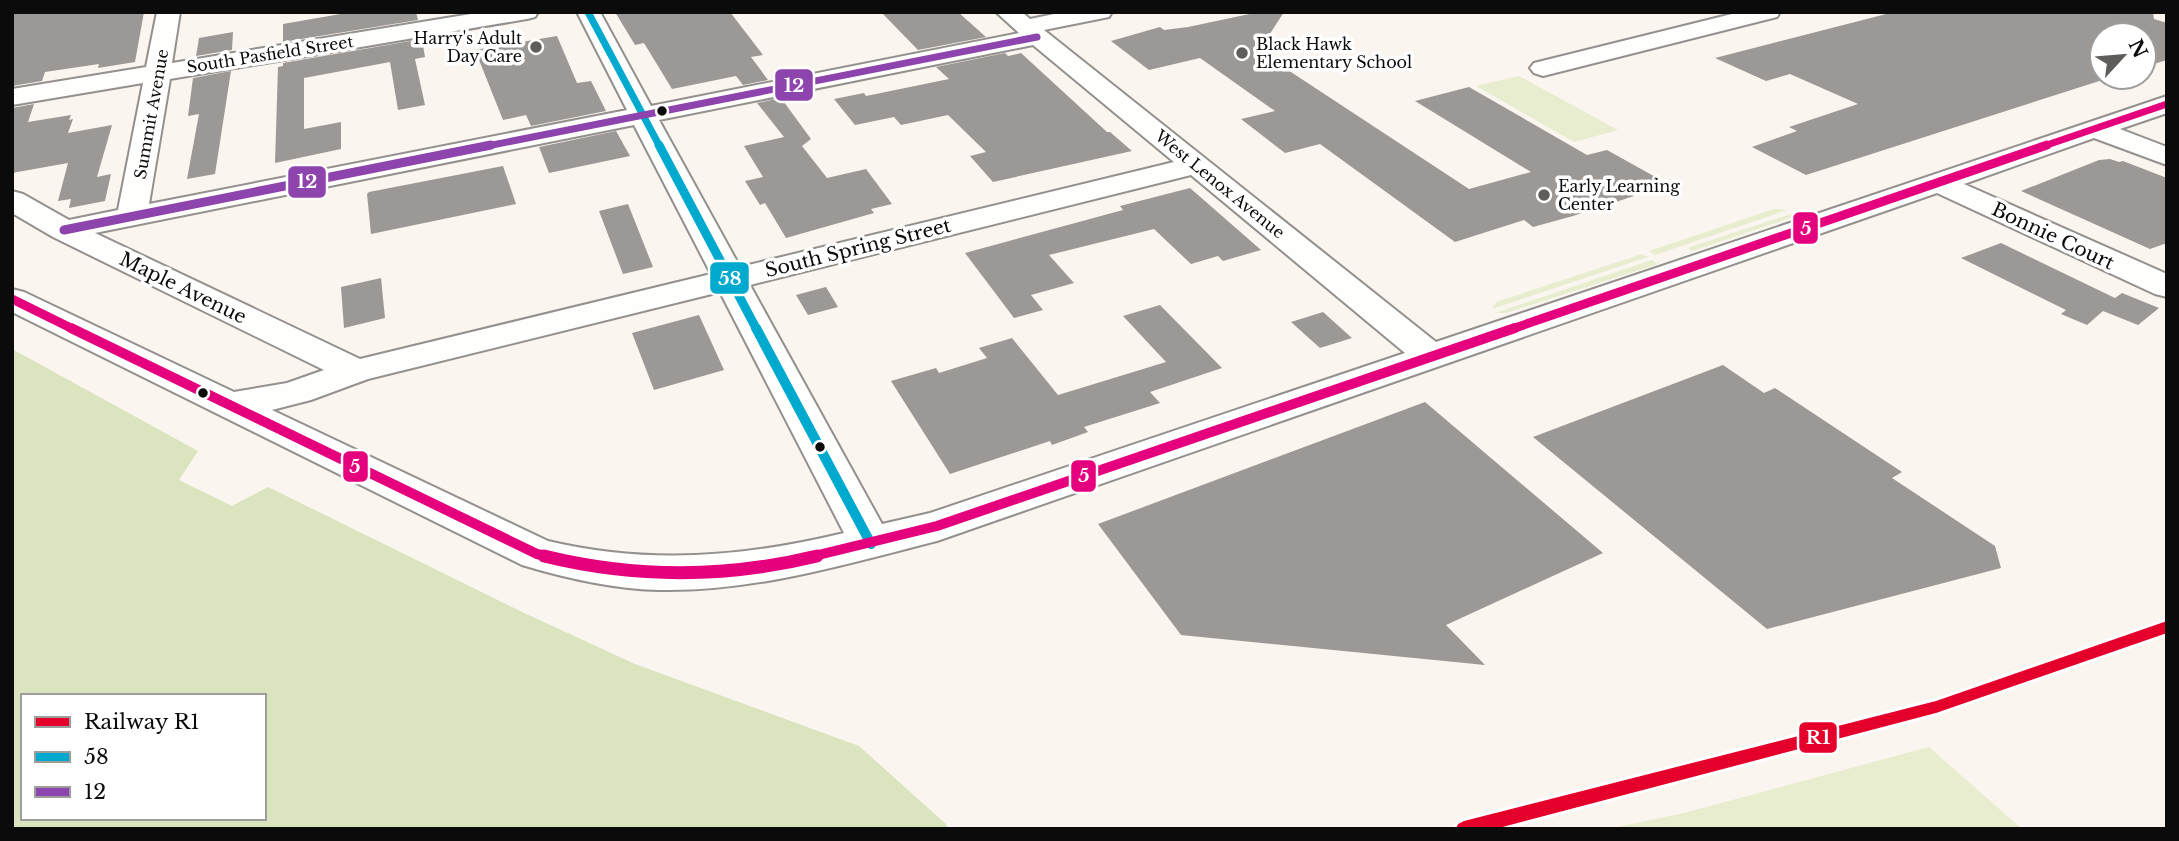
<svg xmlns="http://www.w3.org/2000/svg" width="2179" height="841" viewBox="0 0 2179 841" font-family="'Libre Baskerville',serif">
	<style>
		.green { fill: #e8edcf }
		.forest { fill: #dae4be; fill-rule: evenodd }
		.building { fill: #9c9895 }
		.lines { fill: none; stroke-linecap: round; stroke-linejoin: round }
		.minor-casing { stroke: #93908d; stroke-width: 4 }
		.minor { fill: #fefefc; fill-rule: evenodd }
		.bus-1-far2-casing { stroke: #fff; stroke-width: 10 }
		.bus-1-far1-casing { stroke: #fff; stroke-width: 13 }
		.bus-1-casing { stroke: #fff; stroke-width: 16 }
		.bus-2-far1-casing { stroke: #fff; stroke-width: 10 }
		.bus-2-casing { stroke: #fff; stroke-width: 13 }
		.bus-3-far3-casing { stroke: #fff; stroke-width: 10 }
		.bus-3-far2-casing { stroke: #fff; stroke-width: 13 }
		.bus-3-far1-casing { stroke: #fff; stroke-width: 16 }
		.bus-3-casing { stroke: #fff; stroke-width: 18 }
		.bus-1-far2 { stroke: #00a9ce; stroke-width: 7 }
		.bus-1-far1 { stroke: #00a9ce; stroke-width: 9 }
		.bus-1 { stroke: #00a9ce; stroke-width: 10 }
		.bus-2-far1 { stroke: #8e44ad; stroke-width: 7 }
		.bus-2 { stroke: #8e44ad; stroke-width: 9 }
		.bus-3-far3 { stroke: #e5007d; stroke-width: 7 }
		.bus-3-far2 { stroke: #e5007d; stroke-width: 9 }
		.bus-3-far1 { stroke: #e5007d; stroke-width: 10 }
		.bus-3 { stroke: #e5007d; stroke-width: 13 }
		.rail-1-casing { stroke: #fff; stroke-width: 6 }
		.rail-1 { fill: #e4002b; fill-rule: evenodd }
		.poi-dot { fill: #5f5d5a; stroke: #fff; stroke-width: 2.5 }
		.bus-dot { fill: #0b0b0b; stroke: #fff; stroke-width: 2.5 }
		.labels { text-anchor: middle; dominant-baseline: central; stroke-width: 7; stroke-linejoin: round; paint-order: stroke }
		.far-poi-label { font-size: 16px; fill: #0b0b0b; stroke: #fff; text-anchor: start }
		.far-street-label { font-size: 16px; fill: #0b0b0b; stroke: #fff }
		.street-label { font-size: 19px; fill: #0b0b0b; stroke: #fff }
		.line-badge { stroke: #fff; stroke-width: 2.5 }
		.badge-label { font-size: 19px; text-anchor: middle; font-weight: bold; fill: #fff }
	</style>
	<rect width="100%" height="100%" fill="#faf5ee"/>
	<g class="green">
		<polygon points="1519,76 1618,130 1574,142 1476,86"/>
		<polygon points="1774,209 1787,210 1655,255 1649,251"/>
		<polygon points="1794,213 1793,217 1692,251 1687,248"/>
		<polygon points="1642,254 1648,257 1492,309 1496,302"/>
		<polygon points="1652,260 1658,264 1506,313 1495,313"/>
		<polygon points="1929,747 2022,829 1608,829 1684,813"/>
	</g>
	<path class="forest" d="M12 349 198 451 179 480 232 506 268 487 522 612 635 664 859 746 947 825V829H12ZM23 696H264V818H23Z"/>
	<g class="building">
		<polygon points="12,12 144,12 135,62 98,68 99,64 45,72 42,81 12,86"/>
		<polygon points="352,12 416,12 418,20 283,42 283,24"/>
		<polygon points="615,12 730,12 763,55 751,57 768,80 743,85 736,76 672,89 644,43 635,45"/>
		<polygon points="881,12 958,12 986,37 918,50"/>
		<polygon points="1259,12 1284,12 1259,51 1469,189 1531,172 1415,101 1469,87 1587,155 1607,150 1659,179 1623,190 1634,196 1573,216 1533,227 1524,220 1455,242 1320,144 1285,153 1241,119 1275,111 1200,58 1149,70 1111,41 1160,27 1164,30 1188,27"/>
		<polygon points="1894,12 2153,12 2154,19 2167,23 2167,60 2144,67 2144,35 2102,35 2102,77 2112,77 1806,175 1752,147 1797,131 1789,127 1858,104 1790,74 1766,81 1715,58"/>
		<polygon points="233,32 232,50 196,56 199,38"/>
		<polygon points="557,36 577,83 591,81 606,111 531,126 526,115 503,120 475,50"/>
		<polygon points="422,39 425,57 415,59 425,105 398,110 390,62 304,78 304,129 341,122 341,149 275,163 278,67 283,66 283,63"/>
		<polygon points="1005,53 1008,56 1021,53 1107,132 1110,132 1132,151 993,182 970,156 986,152 948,115 901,125 894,117 855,125 834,99 864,93 866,96 949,79 936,67"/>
		<polygon points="231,71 215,174 187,179 199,114 188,116 193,78"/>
		<polygon points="781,98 811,139 802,146 827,178 866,169 892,204 871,209 874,213 786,238 765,203 760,205 745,181 763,177 744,146 784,137 757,103"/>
		<polygon points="34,104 28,122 71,115 69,120 73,119 68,133 112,125 97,177 111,174 105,201 69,208 71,199 58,201 68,163 12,173 12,108"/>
		<polygon points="616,131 630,156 549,173 539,147"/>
		<polygon points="2110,159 2119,162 2123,161 2167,178 2167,243 2150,249 2021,191 2099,160"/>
		<polygon points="503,166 516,204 371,234 367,194 369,192"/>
		<polygon points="1190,188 1261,250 1223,261 1218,256 1191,264 1154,229 1049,255 1074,283 1031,295 1043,310 1014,318 965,253 1123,210 1120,206"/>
		<polygon points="628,204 653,267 623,274 599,211"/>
		<polygon points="2001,243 2115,298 2122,293 2159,308 2138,325 2103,311 2087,325 2061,314 2066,310 1961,258"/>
		<polygon points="381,278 385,318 344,328 341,287"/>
		<polygon points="826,287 838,307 808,315 796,295"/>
		<polygon points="1160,305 1222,368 1150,392 1160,403 1084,427 1088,432 1052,445 1050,441 950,474 891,381 936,368 939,373 987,358 979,348 1012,338 1058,395 1166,362 1123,316"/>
		<polygon points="1323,312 1352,338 1320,348 1291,322"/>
		<polygon points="699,315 724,370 654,390 632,333"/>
		<polygon points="1723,365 1764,393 1775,388 1902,472 1892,478 1995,546 2001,568 1767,629 1533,437"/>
		<polygon points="1425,402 1603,553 1446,625 1485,665 1181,635 1098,524"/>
	</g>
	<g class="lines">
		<g class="minor-casing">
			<g id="minor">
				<path d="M157 12H180L172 63 483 12H538L535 17 527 19 170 79 149 204 627 110 577 12H600L651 106 1019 33 996 12H1022L1030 19 1064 12H1112L1109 17 1044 30 1436 342 2167 96V113L2120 129 2167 147V165L2094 138 1964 184 2167 274V297L2155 294 1937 193 937 541C847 564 754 592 659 590 613 589 565 578 522 565L12 312V289L24 292 234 392 287 383 324 370 53 237 12 213V191L23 194 69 220 118 210 143 83 12 105V89L146 67ZM1033 45 1174 162 740 267 659 120ZM634 125 711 274 360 359 95 233ZM1191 175 1405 353 930 513 882 524 750 285ZM720 292 844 533C744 557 649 565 548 541L272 410 311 400 368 379Z"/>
				<polygon points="1740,12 1780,12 1777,17 1543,76 1534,73 1530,68 1534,63"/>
			</g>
		</g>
		<use href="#minor" class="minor"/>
		<g class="bus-1-far2-casing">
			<polyline id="bus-1-far2" points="588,12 660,147"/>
		</g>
		<g class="bus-1-far1-casing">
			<polyline id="bus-1-far1" points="659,145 757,330"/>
		</g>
		<g class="bus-1-casing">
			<polyline id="bus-1" points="756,328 871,544"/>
		</g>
		<g class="bus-2-far1-casing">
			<polyline id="bus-2-far1" points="482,147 1037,37"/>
		</g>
		<g class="bus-2-casing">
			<polyline id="bus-2" points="64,230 491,145"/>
		</g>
		<g class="bus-3-far3-casing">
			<polyline id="bus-3-far3" points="2041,147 2167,104"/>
		</g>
		<g class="bus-3-far2-casing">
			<g id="bus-3-far2">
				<polyline points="12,299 75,330"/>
				<polyline points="1509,330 2047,145"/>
			</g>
		</g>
		<g class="bus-3-far1-casing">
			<g id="bus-3-far1">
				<polyline points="71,328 537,554 551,557"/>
				<polyline points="810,557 937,526 1515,328"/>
			</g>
		</g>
		<g class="bus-3-casing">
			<path id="bus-3" d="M544 556C634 578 727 578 817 556"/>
		</g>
		<use href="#bus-1-far2" class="bus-1-far2"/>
		<use href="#bus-1-far1" class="bus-1-far1"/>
		<use href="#bus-1" class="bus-1"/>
		<use href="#bus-2-far1" class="bus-2-far1"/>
		<use href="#bus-2" class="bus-2"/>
		<use href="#bus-3-far3" class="bus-3-far3"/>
		<use href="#bus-3-far2" class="bus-3-far2"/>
		<use href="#bus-3-far1" class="bus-3-far1"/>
		<use href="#bus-3" class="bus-3"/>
		<g class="rail-1-casing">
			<polygon id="rail-1" points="2167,621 2167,633 1936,713 1495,829 1456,829 1458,824 1464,821 1936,701"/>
		</g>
		<use href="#rail-1" class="rail-1"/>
	</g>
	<g class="poi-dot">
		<circle cx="536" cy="47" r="7"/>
		<circle cx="1242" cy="53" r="7"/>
		<circle cx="1544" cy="195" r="7"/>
	</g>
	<g class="bus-dot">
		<circle cx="662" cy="111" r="6"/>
		<circle cx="203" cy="393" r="6"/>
		<circle cx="820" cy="447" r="6"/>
	</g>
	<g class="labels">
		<g class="far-poi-label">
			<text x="522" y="38" text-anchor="end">Harry's Adult<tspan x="522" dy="18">Day Care</tspan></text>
			<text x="1256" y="44">Black Hawk<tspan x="1256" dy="18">Elementary School</tspan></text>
			<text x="1558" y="186">Early Learning<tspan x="1558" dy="18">Center</tspan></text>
		</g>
		<g class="far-street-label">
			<text transform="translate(270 54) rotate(-9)">South Pasfield Street</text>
			<text transform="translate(151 114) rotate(-80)">Summit Avenue</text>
			<text transform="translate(1220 184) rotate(39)">West Lenox Avenue</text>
		</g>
		<g class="street-label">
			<text transform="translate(2053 236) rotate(25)">Bonnie Court</text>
			<text transform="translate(858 248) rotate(-14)">South Spring Street</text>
			<text transform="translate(183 288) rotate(26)">Maple Avenue</text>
		</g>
	</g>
	<g class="line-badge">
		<rect x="774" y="68" width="40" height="34" rx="7" fill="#8e44ad"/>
		<rect x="287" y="165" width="40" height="34" rx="7" fill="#8e44ad"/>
		<rect x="1792" y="211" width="27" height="34" rx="7" fill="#e5007d"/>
		<rect x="709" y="261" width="41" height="34" rx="7" fill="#00a9ce"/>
		<rect x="342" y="450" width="27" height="33" rx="7" fill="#e5007d"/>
		<rect x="1070" y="459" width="27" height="34" rx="7" fill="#e5007d"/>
		<rect x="1798" y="721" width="40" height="33" rx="7" fill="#e4002b"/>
	</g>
	<g class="badge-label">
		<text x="794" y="92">12</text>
		<text x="307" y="188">12</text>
		<text x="1806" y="235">5</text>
		<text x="730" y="285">58</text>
		<text x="355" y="473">5</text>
		<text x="1084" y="482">5</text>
		<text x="1818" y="744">R1</text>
	</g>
	<rect width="2179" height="841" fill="none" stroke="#0b0b0b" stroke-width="28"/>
	<rect x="21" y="694" width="245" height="126" fill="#ffffff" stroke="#9d9d9d" stroke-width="2"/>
	<rect x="35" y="717" width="35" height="10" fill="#e4002b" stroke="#9d9d9d" stroke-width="2"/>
	<text x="84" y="729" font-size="21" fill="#0b0b0b">Railway R1</text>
	<rect x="35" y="752" width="35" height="10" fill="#00a9ce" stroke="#9d9d9d" stroke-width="2"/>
	<text x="84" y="764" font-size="21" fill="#0b0b0b">58</text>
	<rect x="35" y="787" width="35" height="10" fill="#8e44ad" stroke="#9d9d9d" stroke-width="2"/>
	<text x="84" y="799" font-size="21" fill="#0b0b0b">12</text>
	<g transform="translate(2123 56) rotate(64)"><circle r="33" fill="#ffffff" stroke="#9d9d9d" stroke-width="2"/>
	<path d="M0-5L12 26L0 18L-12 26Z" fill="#5f5d5a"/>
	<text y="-10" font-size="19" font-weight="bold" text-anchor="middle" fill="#0b0b0b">N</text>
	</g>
</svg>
